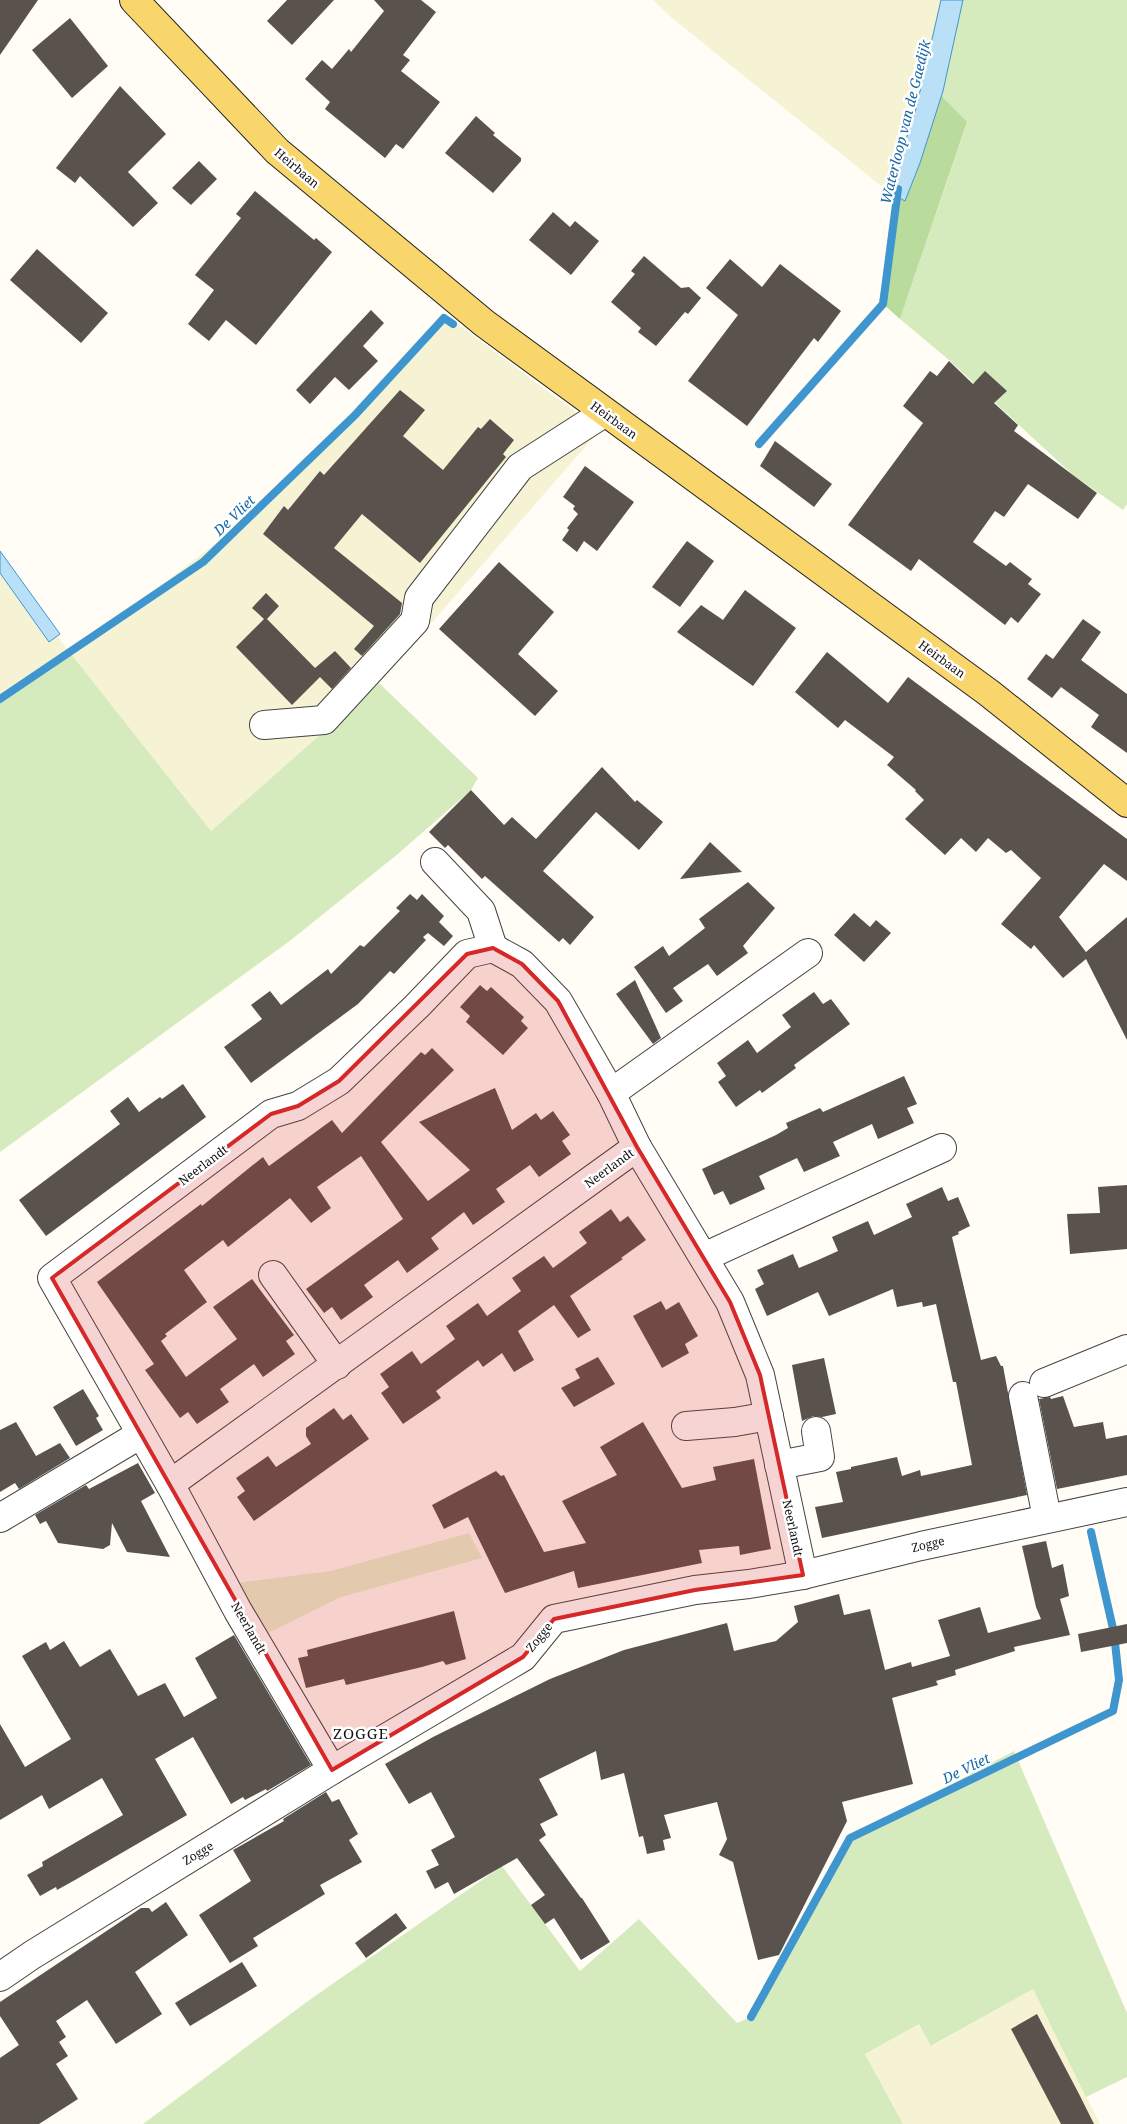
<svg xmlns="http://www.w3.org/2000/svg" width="1127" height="2124" viewBox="0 0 1127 2124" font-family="'Noto Serif',serif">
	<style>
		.farmland { fill: #f6f3d4 }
		.green { fill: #d5ebbd }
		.forest { fill: #b9dc9c }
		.pitch { fill: #e6f2cf }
		.water { fill: #b9e0f7; stroke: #3f96cf }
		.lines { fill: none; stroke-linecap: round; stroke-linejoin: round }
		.stream { stroke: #3f96cf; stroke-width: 8 }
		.building { fill: #5a524d }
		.minor-casing { stroke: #444; stroke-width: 30 }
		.major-casing { stroke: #222; stroke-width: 30 }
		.minor { stroke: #fff; stroke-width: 28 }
		.major { stroke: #f9d66b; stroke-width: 28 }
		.marked { fill: #d62828; fill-opacity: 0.2; stroke: #d62828; stroke-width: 4; stroke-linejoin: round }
		.labels { text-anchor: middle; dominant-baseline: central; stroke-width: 5; stroke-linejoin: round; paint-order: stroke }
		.street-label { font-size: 12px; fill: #111; stroke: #fff }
		.water-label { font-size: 14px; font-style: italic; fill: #1768a6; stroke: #fff }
		.quarter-label { font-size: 15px; letter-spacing: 1px; fill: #111; stroke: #fff }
	</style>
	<rect width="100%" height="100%" fill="#fffdf5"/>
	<g class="farmland">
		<polygon points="653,0 948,0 896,198 672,18"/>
		<polygon points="447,316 600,430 379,683 211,831 71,654 0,696 0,562 71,654 215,544 355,412"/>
		<polygon points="1033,1989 1100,2124 903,2124 865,2054 919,2024 932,2046"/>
	</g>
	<g class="green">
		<polygon points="948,0 1127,0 1127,504 1123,510 1073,475 949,360 900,319 967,123 927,81"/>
		<polygon points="71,654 211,831 379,683 478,778 471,790 399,853 291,940 0,1152 0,696"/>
		<polygon points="1014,1751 1127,2013 1127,2077 1086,2097 1033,1989 931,2046 919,2024 865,2054 903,2124 143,2124 308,2001 502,1866 580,1971 639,1919 737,2023 751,2017 850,1838"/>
	</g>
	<polygon class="forest" points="927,81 967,122 900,319 883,304 879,304 896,198"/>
	<polygon class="pitch" points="469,1533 482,1558 341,1597 248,1643 213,1586 331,1571"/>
	<g class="water">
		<polygon points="941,0 963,0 943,91 920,163 905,201 890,193 886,187 898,162 915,113"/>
		<polygon points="0,551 60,634 49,642 0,573"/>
	</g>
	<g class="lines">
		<g class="stream">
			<polyline points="759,444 883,304 898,189"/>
			<polyline points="0,699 203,562 356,414 444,318 453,324"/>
			<polyline points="751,2017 850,1838 1113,1711 1119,1680 1114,1633 1091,1532"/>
		</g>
	</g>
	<g class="building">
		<polygon points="0,0 38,0 0,55"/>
		<polygon points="287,0 334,0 292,45 267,21"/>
		<polygon points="374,0 421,0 436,12 403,55 410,60 401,71 440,102 403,149 396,144 385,158 325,109 330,102 305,79 322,60 332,69 349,49 351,52 384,11"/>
		<polygon points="70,18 108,66 72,98 32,50"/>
		<polygon points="120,86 166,134 128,172 158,203 133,227 80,176 75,183 56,168"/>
		<polygon points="476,116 495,133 493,135 521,158 521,161 493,193 445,153"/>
		<polygon points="199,161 217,179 191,205 172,188"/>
		<polygon points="255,191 314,240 316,238 332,252 256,345 226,320 209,341 188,324 214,290 195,275 241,218 236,214"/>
		<polygon points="553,212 570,227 575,221 599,241 571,275 529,240"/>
		<polygon points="37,249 108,313 81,343 10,280"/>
		<polygon points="644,256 681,288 689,287 701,298 688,314 685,312 656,346 638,332 641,328 611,302 635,274 631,271"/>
		<polygon points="730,259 762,287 780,264 841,311 818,342 814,338 747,426 688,381 738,315 706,288"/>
		<polygon points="371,310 384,323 363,346 378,361 349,390 335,377 310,404 296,390"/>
		<polygon points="949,361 973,384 985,371 1007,391 994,403 1018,425 1014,431 1097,493 1078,519 1028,484 1004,517 995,511 973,542 1006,566 1010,562 1032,579 1028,584 1041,594 1018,623 1011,617 1005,625 919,559 911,571 848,525 923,423 903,406 930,371 937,376"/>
		<polygon points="400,390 425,410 403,436 443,470 478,427 481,429 490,419 514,440 503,454 506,457 420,563 362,514 334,548 402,603 400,614 362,656 354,649 374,626 263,534 284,506 288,510 320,471 324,475"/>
		<polygon points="775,441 832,484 814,507 760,466"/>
		<polygon points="585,466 634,502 597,551 584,541 577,552 562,540 569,530 567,528 578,514 573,509 575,506 563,497"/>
		<polygon points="687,541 714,561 680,607 652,587"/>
		<polygon points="499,562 554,612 518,654 558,691 535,716 439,629"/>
		<polygon points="745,590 796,628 753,686 677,632 701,605 723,620"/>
		<polygon points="266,593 279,606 267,619 315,668 335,651 351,668 332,689 320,677 292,705 236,647 264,619 252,608"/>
		<polygon points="1083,619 1101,632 1081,660 1127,694 1127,753 1091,727 1099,715 1061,687 1052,698 1027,679 1046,654 1053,659"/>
		<polygon points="827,652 888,703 908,677 1127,839 1127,881 1104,864 1059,917 1086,952 1127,917 1127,1040 1086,959 1063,978 1034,945 1031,949 1001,924 1041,878 1011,850 1006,853 988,838 976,852 961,838 945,855 905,819 924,800 915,791 916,790 887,765 894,757 845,720 838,728 795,692"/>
		<polygon points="602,767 635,802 637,800 663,822 639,850 596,812 543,871 594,917 570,945 563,938 559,942 485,876 482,879 448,845 445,848 429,832 471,790 504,825 512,817 536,839"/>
		<polygon points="710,842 742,872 680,879"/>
		<polygon points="748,882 775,908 743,946 748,953 717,976 708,964 673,988 683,1001 666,1013 634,967 663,946 669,956 705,928 699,919"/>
		<polygon points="410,894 417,900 422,894 444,916 439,922 453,936 444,946 428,933 423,937 426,940 394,974 390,971 358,1004 251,1083 224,1047 262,1019 251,1005 270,991 281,1005 328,969 331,974 360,945 364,947 400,911 396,908"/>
		<polygon points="854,913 870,927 876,920 891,933 864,962 834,935"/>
		<polygon points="635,980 661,1038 653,1044 616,994"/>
		<polygon points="480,985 487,991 491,987 524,1017 521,1021 528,1028 503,1055 466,1022 470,1016 460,1007"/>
		<polygon points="814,992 823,1004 831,999 850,1024 794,1065 796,1068 762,1093 760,1090 736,1107 718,1082 726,1076 717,1063 748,1040 757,1053 791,1027 782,1015"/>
		<polygon points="432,1048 454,1070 381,1142 428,1201 470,1170 419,1122 495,1088 512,1130 536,1113 541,1120 553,1111 570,1135 562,1141 571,1154 539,1177 530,1165 496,1189 505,1202 473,1225 464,1212 431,1238 439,1249 407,1273 398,1260 364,1285 373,1297 341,1320 332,1307 324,1313 306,1289 403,1219 361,1156 317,1187 331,1208 311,1223 290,1198 228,1247 223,1240 184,1270 207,1302 165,1334 167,1336 161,1341 186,1377 237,1339 213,1307 252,1279 294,1335 286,1341 295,1354 263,1377 254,1364 220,1389 229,1402 197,1424 188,1412 180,1418 145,1370 154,1364 97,1282 201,1204 202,1206 263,1157 269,1166 332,1120 342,1133 421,1052 425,1055"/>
		<polygon points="904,1076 917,1104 907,1108 914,1123 878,1139 872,1124 833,1142 840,1156 804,1172 797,1158 759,1176 765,1189 730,1205 723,1191 714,1195 702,1169 776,1135 788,1128 786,1123 820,1108 823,1112"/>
		<polygon points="183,1084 206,1117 46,1236 19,1200 120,1124 110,1111 128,1097 139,1112 160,1097 162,1099"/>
		<polygon points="1127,1185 1127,1249 1070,1254 1067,1214 1100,1213 1098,1187"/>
		<polygon points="942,1187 948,1201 958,1197 970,1226 958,1232 959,1234 952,1237 981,1360 996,1356 1001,1366 1003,1366 1027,1495 822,1538 815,1507 843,1502 836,1472 851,1469 851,1467 897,1457 902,1476 920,1470 921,1476 972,1465 956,1382 953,1382 936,1304 923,1307 922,1302 897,1307 893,1289 829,1316 818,1292 767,1316 755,1289 764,1284 757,1270 793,1254 799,1268 818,1260 838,1251 832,1237 868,1221 874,1235 912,1217 906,1204"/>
		<polygon points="611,1209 620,1222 628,1216 646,1240 621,1258 623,1259 570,1296 591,1330 578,1338 554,1305 518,1331 534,1360 514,1372 502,1353 483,1367 478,1360 436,1391 441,1398 403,1424 381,1393 389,1387 380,1374 412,1351 421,1364 455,1339 446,1326 478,1303 487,1316 521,1291 512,1278 544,1256 553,1268 587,1243 579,1232"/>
		<polygon points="661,1301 666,1310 679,1302 698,1336 685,1344 689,1353 662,1368 633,1316"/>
		<polygon points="598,1357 615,1384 574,1407 561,1388 580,1378 575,1369"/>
		<polygon points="824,1358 836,1414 822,1417 813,1416 802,1421 792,1365"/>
		<polygon points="83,1389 99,1416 96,1418 103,1430 76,1446 53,1407"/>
		<polygon points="1063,1396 1074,1427 1103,1422 1106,1439 1127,1435 1127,1475 1057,1489 1039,1399 1050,1397 1051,1399"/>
		<polygon points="334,1408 343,1420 351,1414 369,1439 254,1521 237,1497 245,1491 236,1478 268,1456 276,1467 311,1444 306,1436 306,1428"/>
		<polygon points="16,1422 36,1456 60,1443 70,1458 19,1489 15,1483 0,1492 0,1430"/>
		<polygon points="643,1422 682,1488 716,1480 713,1467 754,1459 771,1549 740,1555 739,1546 699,1550 702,1563 578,1588 574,1571 505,1593 468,1517 444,1529 432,1505 496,1471 501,1476 504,1475 544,1552 586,1543 562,1501 617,1475 600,1447"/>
		<polygon points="138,1463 155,1493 141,1501 170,1557 127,1552 112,1523 110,1545 103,1549 58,1543 46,1521 40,1524 35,1515 86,1485 89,1489"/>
		<polygon points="1046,1541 1052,1568 1063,1564 1069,1596 1060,1599 1070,1635 1014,1647 1015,1651 955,1670 956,1675 936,1681 938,1685 892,1698 913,1784 842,1802 847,1821 779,1955 758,1960 733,1862 719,1855 727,1839 717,1802 664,1815 671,1838 663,1840 665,1850 647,1854 643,1836 639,1837 624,1773 601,1780 596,1751 539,1779 558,1815 540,1824 546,1835 539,1840 581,1898 582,1898 610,1942 581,1960 554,1918 545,1924 531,1905 545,1895 517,1858 454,1894 448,1882 435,1889 426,1871 439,1865 431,1850 455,1837 431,1792 409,1804 385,1764 433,1737 550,1679 624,1650 727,1623 734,1651 776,1641 798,1622 794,1606 839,1594 844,1615 870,1609 885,1670 911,1662 912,1667 950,1656 938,1620 980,1607 988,1633 1041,1619 1036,1607 1022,1546"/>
		<polygon points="454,1611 466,1659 446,1665 443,1661 422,1667 346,1685 344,1679 306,1688 298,1658 308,1656 307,1650"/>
		<polygon points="1127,1624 1127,1643 1081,1652 1078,1634"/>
		<polygon points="234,1635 311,1765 267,1791 266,1789 245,1800 243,1797 231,1804 193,1737 155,1759 187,1815 75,1880 57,1890 56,1887 40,1896 27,1875 43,1866 42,1862 123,1815 102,1778 49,1809 42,1795 0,1820 0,1724 25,1767 71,1739 22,1656 46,1642 50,1650 64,1641 80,1667 110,1649 138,1696 165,1683 184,1717 217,1698 195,1658"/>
		<polygon points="326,1792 332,1802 339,1799 358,1834 349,1840 362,1862 320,1885 325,1894 253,1938 258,1946 230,1963 199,1915 251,1881 233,1850 284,1821 283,1819"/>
		<polygon points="166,1902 188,1935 135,1972 162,2014 116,2044 87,2000 56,2021 66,2037 59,2042 68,2056 56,2064 78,2099 39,2124 0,2124 0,2058 19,2045 0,2016 0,2002 141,1908 149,1908 152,1912"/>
		<polygon points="396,1913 407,1928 366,1958 355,1943"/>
		<polygon points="242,1962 257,1986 190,2026 175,2003"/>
		<polygon points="1037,2014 1079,2094 1094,2124 1061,2124 1011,2029"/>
	</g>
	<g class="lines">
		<g class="minor-casing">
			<g id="minor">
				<polyline points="264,725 324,720 415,621 419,598 520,467 604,413"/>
				<polyline points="435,862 481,911 493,948"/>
				<polyline points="611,1093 808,953"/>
				<polyline points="704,1257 942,1148"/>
				<polyline points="273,1275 337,1365"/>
				<polyline points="1044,1383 1127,1349"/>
				<polyline points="1023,1396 1047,1518"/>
				<polyline points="686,1426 735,1422 769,1416"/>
				<polyline points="779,1465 820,1457 816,1431"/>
				<polyline points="170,1484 637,1147"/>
				<polyline points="0,1518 141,1434"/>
				<polyline points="332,1770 238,1611 170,1484 52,1278 271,1114 298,1106 339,1081 417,1006 467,954 493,948 522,964 558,1001 611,1093 637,1147 730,1302 760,1375 803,1575"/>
				<polyline points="0,1977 32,1955 332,1770 523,1657 554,1619 695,1590 749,1584 803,1575 921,1546 1127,1502"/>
			</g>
		</g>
		<g class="major-casing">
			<polyline id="major" points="134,0 277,151 484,323 989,693 1127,803"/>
		</g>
		<use href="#minor" class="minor"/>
		<use href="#major" class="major"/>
	</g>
	<path class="marked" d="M493 948 522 964 558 1001 637 1147 730 1302 760 1375 803 1575 695 1590 554 1619 523 1657 332 1770 52 1278 271 1114 298 1106 339 1081 467 954Z"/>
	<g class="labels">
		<g class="street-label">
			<text transform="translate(297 168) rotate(40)">Heirbaan</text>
			<text transform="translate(614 420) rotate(36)">Heirbaan</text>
			<text transform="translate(942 659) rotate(36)">Heirbaan</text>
			<text transform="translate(203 1165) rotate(-37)">Neerlandt</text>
			<text transform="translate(609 1168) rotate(-36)">Neerlandt</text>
			<text transform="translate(793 1528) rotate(78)">Neerlandt</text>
			<text transform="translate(928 1544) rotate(-13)">Zogge</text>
			<text transform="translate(249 1628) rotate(60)">Neerlandt</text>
			<text transform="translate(539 1637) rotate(-51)">Zogge</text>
			<text transform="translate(198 1853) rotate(-31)">Zogge</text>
		</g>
		<g class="water-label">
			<text transform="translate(905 122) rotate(-76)">Waterloop van de Gaedijk</text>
			<text transform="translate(234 515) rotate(-44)">De Vliet</text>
			<text transform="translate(966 1768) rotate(-26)">De Vliet</text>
		</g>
		<g class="quarter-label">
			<text x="361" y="1733">ZOGGE</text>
		</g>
	</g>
</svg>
